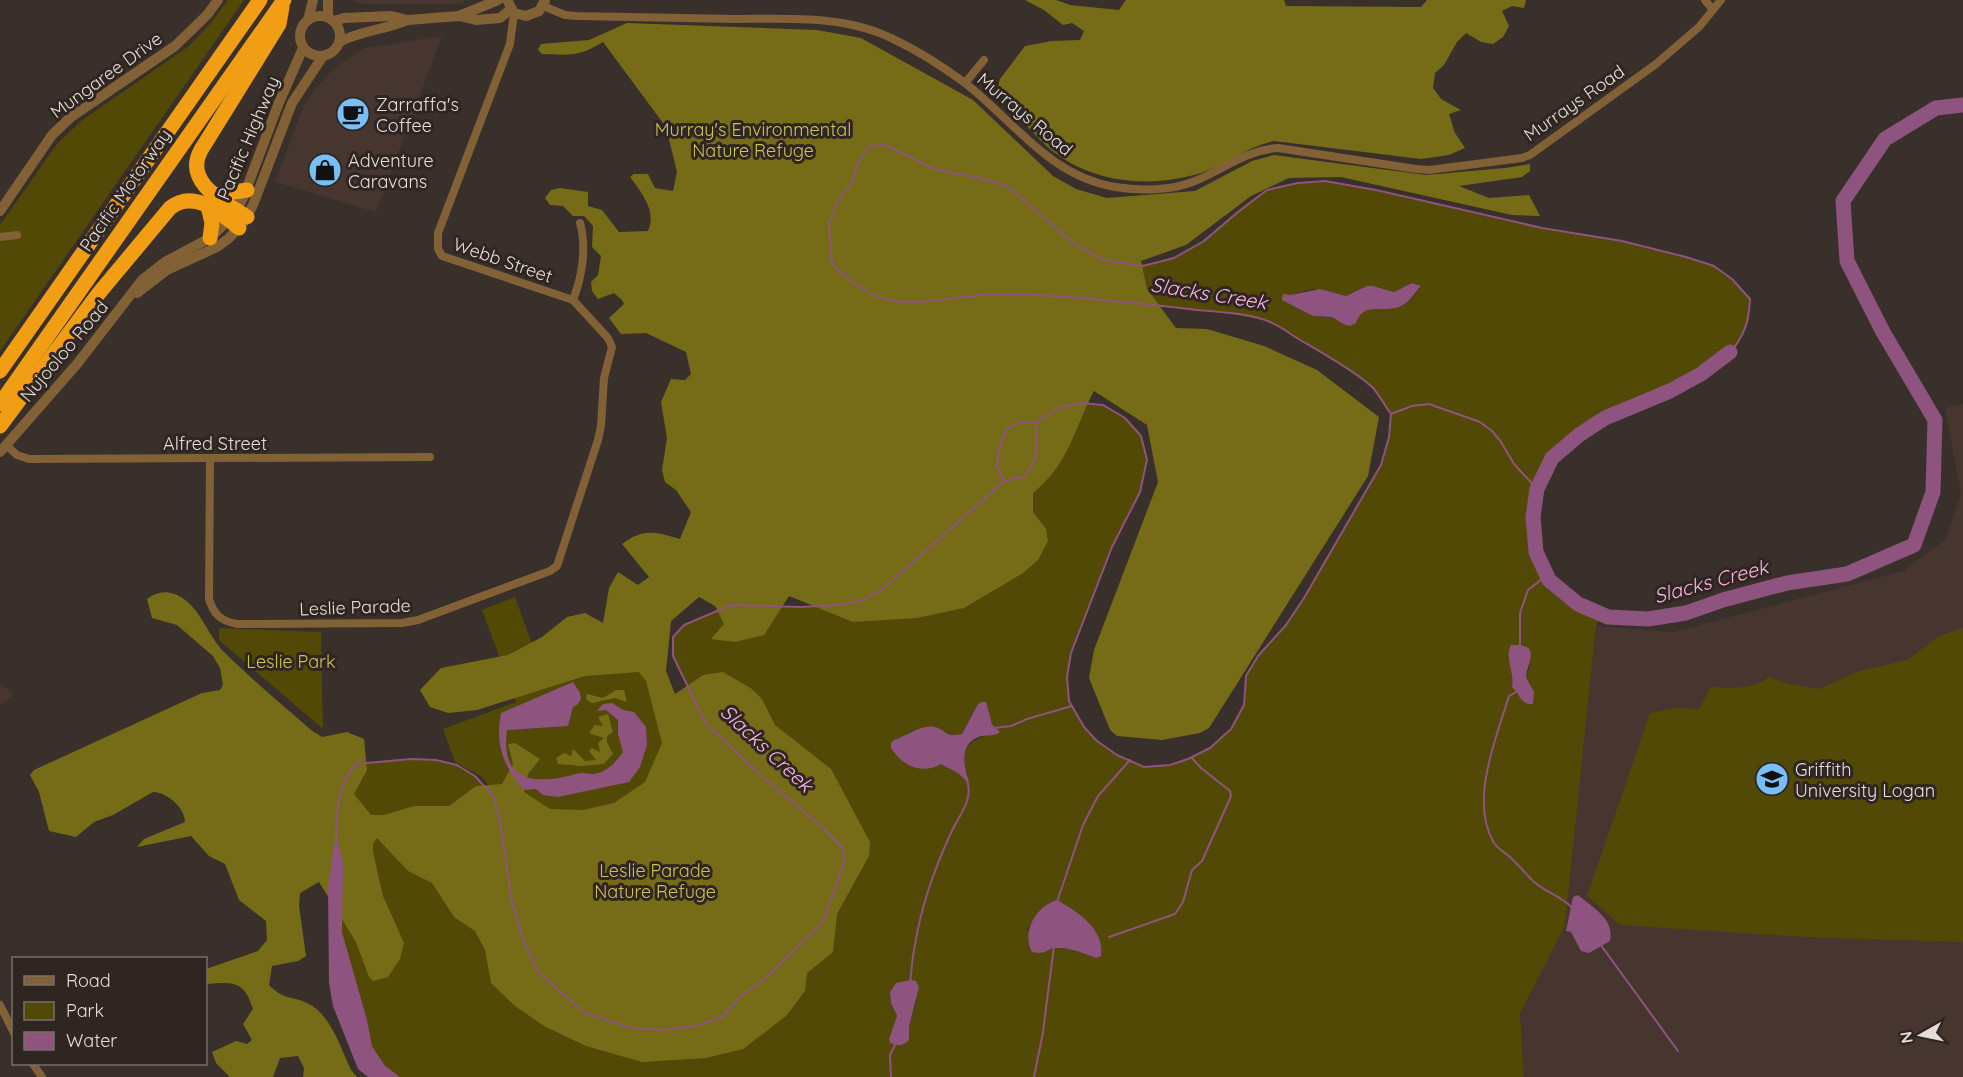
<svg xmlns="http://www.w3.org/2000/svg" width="1963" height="1077" viewBox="0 0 1963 1077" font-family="Quicksand,sans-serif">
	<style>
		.built { fill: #473630 }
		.green { fill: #514905; fill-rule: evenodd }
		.forest { fill: #766c18 }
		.water { fill: #8f537f }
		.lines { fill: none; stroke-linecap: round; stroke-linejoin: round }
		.stream { stroke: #8f537f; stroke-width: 2 }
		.river { stroke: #8f537f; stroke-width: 15 }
		.minor { stroke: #826137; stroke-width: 8 }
		.tertiary { stroke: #826137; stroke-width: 10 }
		.motorway { stroke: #f19e15; stroke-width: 15 }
		.labels { text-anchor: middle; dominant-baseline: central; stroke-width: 6; stroke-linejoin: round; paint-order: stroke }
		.street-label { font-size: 18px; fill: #e4ddda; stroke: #2f2521 }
		.poi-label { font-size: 18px; fill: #e4ddda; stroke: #2f2521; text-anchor: start }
		.park-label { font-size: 18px; fill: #cfc255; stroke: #2f2521 }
		.water-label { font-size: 20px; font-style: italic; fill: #fcb4e7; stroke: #2f2521 }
	</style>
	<rect width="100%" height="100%" fill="#392f2b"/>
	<g class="built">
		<polygon points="349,0 465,0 462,4 362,4"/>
		<polygon points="442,36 376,212 275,182 304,105 316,88 334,68 365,48"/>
		<polygon points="1963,404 1963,1077 1524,1077 1520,1014 1565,926 1596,626 1674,632 1903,571 1946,539 1961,494 1945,408"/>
		<polygon points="0,683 14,695 0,705"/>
	</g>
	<g class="green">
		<polygon points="228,0 244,0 0,351 0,225 57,144 81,121 189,46 210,24"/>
		<path d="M1325 181 1376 190 1542 228 1622 241 1686 257 1714 266 1732 279 1750 299 1749 321 1737 344 1730 352 1701 374 1670 391 1605 418 1579 435 1552 458 1537 489 1533 517 1536 552 1549 580 1578 604 1602 615 1596 626 1565 926 1520 1014 1524 1077H384L381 1075 336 943 356 764C393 760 443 750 475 776 482 781 488 790 494 797L539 973 694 699 673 656V637L684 625 731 605 801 607 836 605 1083 403 1103 405 1125 418 1141 436 1147 460 1140 492 1112 547 1071 653 1067 677 1069 702 1084 727 1097 741 1117 755 1144 767 1170 765 1188 759 1210 747 1231 729 1244 705 1246 676 1258 656 1286 625 1304 598 1381 465 1389 437 1391 414 1372 387 1325 353 1307 345 1291 333 1268 321 1231 314 1140 303 1122 263C1194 273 1213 220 1266 191 1283 182 1307 183 1325 181ZM1412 283 1421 287C1414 295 1407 306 1396 308 1386 310 1377 306 1367 310 1359 313 1351 320 1343 324L1332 317H1320L1283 295H1290L1313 289 1346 296 1367 286H1373L1394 292ZM1508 656 1530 665 1526 677 1531 685 1517 695 1513 684 1514 678ZM978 704C984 711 992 726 999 730 969 742 957 744 969 780L966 781 959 772 941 764 910 766 894 753V740L918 729 956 735 962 734ZM1057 900 1078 913 1094 931 1096 958 1072 949 1053 948 1027 930C1035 917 1042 904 1057 900ZM896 983 917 999 909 1027V1040L889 1039 897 1016 891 1003 890 992Z"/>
		<polygon points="515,597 535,652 665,635 660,680 815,900 494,792 482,777 455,762 443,729 516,702 482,610"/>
		<polygon points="219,628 321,632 323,729 219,640"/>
		<path d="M1963 628V942L1805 937 1620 925 1587 896 1650 713 1674 708 1699 709 1711 687C1735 688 1749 690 1770 677L1789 684 1819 689 1859 671 1907 660 1939 636Z"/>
	</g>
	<g class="forest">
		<path d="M1025 0H1056L1070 5 1119 10 1126 0H1284L1286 6 1421 7 1427 0H1526L1524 8 1512 6 1502 11 1509 26 1503 37 1493 44 1481 42 1466 33 1457 42 1444 65 1435 73 1433 88 1441 99 1461 110 1449 114 1455 133 1465 148 1449 155 1421 159 1274 141C1245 147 1222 168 1194 175 1145 188 1090 182 1050 149 1030 132 1014 110 997 91L1000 79 1025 46 1052 41 1080 40 1084 31 1072 23 1063 25 1044 10Z"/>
		<path d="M627 23 817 30 861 38 973 100 1053 176 1076 189 1107 198 1195 191 1252 161 1274 155 1426 175 1505 168 1530 164V171L1522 177 1459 186 1489 198 1529 195 1540 216 1512 215 1341 177 1289 178 1251 196 1186 245 1141 261 1147 289 1176 328 1207 329 1264 346 1317 370 1379 417 1368 476 1209 728 1200 733 1162 740 1117 736 1110 730 1089 678 1094 650 1158 482 1147 425 1094 391C1074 429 1069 464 1033 493V512L1046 529 1048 541 1038 560 1023 573 964 608 917 618 853 622 789 596 764 635 735 642 711 639 724 624 715 606 699 597 671 621 666 671 675 694 703 675 723 672 752 689 762 699 775 725 831 769 870 842 869 856 837 914 833 952 807 973 805 991 786 1016 743 1049 706 1058 642 1062 586 1046 544 1026 515 1006 491 983 485 950 475 931 454 917 432 883 408 871 377 838 373 844V852L383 896 404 943 400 959 388 977 373 981 369 977 356 942 319 882 300 893 299 906 306 956 298 961 272 966 269 985C285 1001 290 995 307 1003 331 1014 340 1047 351 1070L357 1077H303L304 1068 298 1056 280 1058 273 1077H230L216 1063 212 1052 236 1041 247 1044 252 1040 243 1024 253 1009C244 980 233 982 206 984V969L258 951 267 940 266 921 239 900 225 864 209 856 191 836 137 847 144 839 185 822C185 808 167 792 153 792L113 815 94 822 76 837 49 831 39 792 30 775 34 770 202 693 220 690 223 685 220 668 213 656 177 625 152 618 147 599C158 591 168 590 181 597 201 609 208 636 224 652 251 679 282 704 311 730L322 737 347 732 364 739 367 770 354 794 371 815H384L414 806H449L476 786 502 784 513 764 508 744 515 743 540 759 528 774 524 792 550 809 583 810 614 803 645 782 662 743 646 681 639 672 585 676 477 710 448 713 430 707 420 690 441 668 508 655 542 637 567 617 585 613 603 623 609 588 618 572 638 585 649 577 622 544C644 528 655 532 680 539L691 512 676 490 665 482 662 470 667 438 661 402 671 379 685 380 691 374 686 352 646 333 621 334 609 318 624 304 622 300 614 293 598 299 592 291 591 282 598 275 601 256 592 247 593 226 584 216H573L563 206 550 205 545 198 551 190 560 188 588 192V206L602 210 619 232 648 231C657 212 642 193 630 177L634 174H648L655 188 673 191 677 172 666 127 603 42C578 57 570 55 542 54L538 50 541 44 589 40Z"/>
		<polygon points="616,690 624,690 627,702 615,698 592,703 586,699 587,694 603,698"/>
		<polygon points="608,714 613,732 607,736 607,742 613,754 604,764 582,766 558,764 556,758 564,753 571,756 573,749 585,761 596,760 589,751 592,748 600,752 598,743 604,738 589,733 595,725 603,726 598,717"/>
	</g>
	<g class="water">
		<path d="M1412 283 1421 286C1414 294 1409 303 1399 307 1383 313 1363 301 1356 323L1350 326 1343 324 1332 317 1313 316 1282 300 1283 294 1290 295 1320 289 1346 296 1367 286H1373L1394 292Z"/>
		<path d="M1511 645C1542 644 1528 660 1526 677L1534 692 1533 704C1521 706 1519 693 1512 687 1515 672 1504 659 1511 645Z"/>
		<path d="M573 682 580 693 581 699 577 705 573 707 568 726 507 730C500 783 535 785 576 774 582 772 588 774 594 774 607 772 616 762 623 752L618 734V720L606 710 597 711 603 704 612 703 623 710 634 712 646 727 647 745 640 767 629 782 558 797 543 795 536 789 524 790C503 765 495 746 501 713Z"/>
		<path d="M982 702H986L992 724 1000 732C995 736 989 735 982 736 959 742 963 764 969 781H966C957 770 952 771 941 764 922 775 902 766 891 748V743L894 740C906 736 922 724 935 727 946 730 945 738 962 734L978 704Z"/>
		<polygon points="336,833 343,863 342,932 367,1020 372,1046 385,1066 400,1077 368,1077 358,1069 333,1006 329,983 328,887"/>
		<path d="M1578 895C1593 908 1615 919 1610 941L1589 953 1581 951 1571 932 1566 931 1573 897Z"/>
		<path d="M1057 900C1078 912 1105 929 1101 956L1096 958C1083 953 1070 947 1056 948 1044 949 1048 955 1032 952 1021 932 1036 906 1057 900Z"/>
		<path d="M911 980 916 981 919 987 909 1027V1040C903 1046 898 1046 890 1043L889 1039 897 1016 891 1003 890 992 896 983Z"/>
	</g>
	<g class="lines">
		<g class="stream">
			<polyline points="1391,414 1412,406 1429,404 1480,422 1492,431 1501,442 1514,464 1537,489"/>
			<polyline points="1004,481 997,465 1000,446 1007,429 1019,423 1034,422"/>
			<polyline points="1520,648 1520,613 1528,590 1547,575"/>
			<path d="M1518 691 1509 696C1496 739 1469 801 1494 843 1498 849 1506 853 1511 858 1518 865 1524 871 1530 878 1541 891 1562 896 1571 907"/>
			<polyline points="994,728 1011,726 1027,719 1072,706"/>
			<path d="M336 836C337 808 337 785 356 764L411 759 436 760 457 765 475 776 494 797 501 828 512 902 523 940 539 973 585 1013 632 1028 660 1030 696 1026 722 1017 741 996 768 976 823 922 845 860 842 847 823 828 763 777 706 724 673 656V637L684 625 731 605 801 607 836 605 861 601 884 588 1004 481 1025 476 1036 458V422L1061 407 1083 403 1103 405 1125 418 1141 436 1147 460 1140 492 1112 547 1071 653 1067 677 1069 701 1084 727 1097 741 1117 755 1144 767 1170 765 1188 759 1210 748 1231 729 1244 705 1246 676 1258 656 1286 625 1304 598 1381 465 1389 437 1391 414C1385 406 1380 396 1373 388 1359 374 1326 355 1309 345 1295 338 1284 328 1270 322 1247 312 1213 312 1189 309 1127 302 1065 295 1002 294 965 293 920 308 885 299 864 293 847 278 832 264L829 224 838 201 853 182 857 164 869 147 884 144 934 169 980 178 1007 186 1071 241 1103 260 1143 266 1174 258 1204 241 1238 212 1267 190 1298 183 1325 181 1376 190 1542 228 1622 241 1686 257 1714 266 1732 279 1750 299C1749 320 1745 336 1730 352"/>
			<polyline points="1057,902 1083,825 1098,796 1130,760"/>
			<polyline points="1109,937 1175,914 1183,902 1192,870 1202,861 1231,796 1230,791 1201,768 1192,758"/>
			<polyline points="1600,944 1678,1051"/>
			<path d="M910 982C912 969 912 957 915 945 921 907 934 870 950 835 958 816 974 801 967 780"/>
			<polyline points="891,1077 890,1055 896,1043"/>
			<polyline points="1034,1077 1043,1032 1054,946"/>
		</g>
		<polyline class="river" points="1730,352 1701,374 1670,391 1605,418 1579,435 1552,458 1537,489 1533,517 1536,552 1549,580 1578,604 1608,617 1648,619 1686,613 1723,600 1787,583 1847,574 1914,545 1933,492 1935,420 1883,332 1847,261 1843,201 1885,139 1936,108 1963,105"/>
		<g class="minor">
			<polyline points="1705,0 1713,10"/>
			<path d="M543 6 565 15 577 16C630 17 683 18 735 19 787 19 844 15 891 38 917 50 942 66 965 83 1014 121 1049 176 1115 187 1140 191 1171 191 1195 181 1224 169 1246 150 1278 148L1416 169 1429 170 1522 158 1530 155 1656 64 1699 27 1721 0"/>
			<polyline points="965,83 984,60"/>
			<polyline points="0,237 17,235"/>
			<path d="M573 300C582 277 587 247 580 223"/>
			<polyline points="6,445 17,455 29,459 430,457"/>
			<path d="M210 458 209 599C214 615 221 621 237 624L402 623 418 620 550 571 557 566 598 440 601 426 604 378 612 347 608 338 573 300 442 256 438 249V233L510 44 514 13"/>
			<polyline points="0,1005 14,1033"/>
			<polyline points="33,1064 42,1077"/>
		</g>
		<g class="tertiary">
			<polyline points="328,0 328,17"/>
			<polyline points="507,0 514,13 526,16 539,11 545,0"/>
			<circle cx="320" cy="36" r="20"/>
			<polyline points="459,16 498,0"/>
			<polyline points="308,20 313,0"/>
			<polyline points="334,21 344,18 391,16 408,20 459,16 476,20 500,18 511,9"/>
			<path d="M339 42C362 30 385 30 408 20"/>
			<polyline points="0,211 52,135 71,117 175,46 207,15 218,0"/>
			<polyline points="137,293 167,270 217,247 228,239 243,223 253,205 292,103 323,56"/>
			<polyline points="0,452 77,364 142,280 165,262 210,238 233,216 243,198 278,105 303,48"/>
		</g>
		<g class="motorway">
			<polyline points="216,195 247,190"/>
			<polyline points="208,206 212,223 210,238"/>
			<path d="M247 217C224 202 183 182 201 150L279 24 282 7"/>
			<polyline points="0,371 260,0"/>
			<polyline points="0,404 284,0"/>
			<path d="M0 426 99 293 170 208C194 189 219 212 239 228"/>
		</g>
	</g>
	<defs>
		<g id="cafe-disc" transform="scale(1.725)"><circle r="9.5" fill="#78bff7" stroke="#2f2521"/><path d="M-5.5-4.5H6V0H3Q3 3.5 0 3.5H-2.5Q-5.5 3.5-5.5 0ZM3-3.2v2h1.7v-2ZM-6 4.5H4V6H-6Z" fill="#111"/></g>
		<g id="shop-disc" transform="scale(1.725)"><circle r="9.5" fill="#78bff7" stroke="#2f2521"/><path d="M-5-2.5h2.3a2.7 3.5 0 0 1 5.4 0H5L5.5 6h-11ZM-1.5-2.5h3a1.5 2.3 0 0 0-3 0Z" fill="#111"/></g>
		<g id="university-disc" transform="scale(1.725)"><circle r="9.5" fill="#78bff7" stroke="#2f2521"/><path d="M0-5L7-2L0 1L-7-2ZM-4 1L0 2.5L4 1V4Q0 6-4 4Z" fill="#111"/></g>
	</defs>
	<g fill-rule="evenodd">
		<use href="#cafe-disc" x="353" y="114"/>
		<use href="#shop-disc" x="325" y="170"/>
		<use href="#university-disc" x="1772" y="779"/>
	</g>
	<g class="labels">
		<g class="street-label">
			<text transform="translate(106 75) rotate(-36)">Mungaree Drive</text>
			<text transform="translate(1574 103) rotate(-35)">Murrays Road</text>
			<text transform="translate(1025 114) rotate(40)">Murrays Road</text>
			<text transform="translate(248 138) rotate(-67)">Pacific Highway</text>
			<text transform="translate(125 190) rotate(-55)">Pacific Motorway</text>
			<text transform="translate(503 260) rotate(19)">Webb Street</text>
			<text transform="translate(64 351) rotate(-50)">Nujooloo Road</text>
			<text x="215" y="443">Alfred Street</text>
			<text transform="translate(355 607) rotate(-2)">Leslie Parade</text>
		</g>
		<g class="poi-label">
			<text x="376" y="104">Zarraffa's<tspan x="376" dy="21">Coffee</tspan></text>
			<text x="348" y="160">Adventure<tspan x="348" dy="21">Caravans</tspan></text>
			<text x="1795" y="769">Griffith<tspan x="1795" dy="21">University Logan</tspan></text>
		</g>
		<g class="park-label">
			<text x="753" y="129">Murray's Environmental<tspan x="753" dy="21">Nature Refuge</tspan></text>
			<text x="291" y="661">Leslie Park</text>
			<text x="655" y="870">Leslie Parade<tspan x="655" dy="21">Nature Refuge</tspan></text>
		</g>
		<g class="water-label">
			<text transform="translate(1209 293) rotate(9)">Slacks Creek</text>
			<text transform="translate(1711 581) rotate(-15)">Slacks Creek</text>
			<text transform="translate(767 748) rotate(43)">Slacks Creek</text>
		</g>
	</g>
	<rect x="12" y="957" width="195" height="108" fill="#2f2521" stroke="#776f6b" stroke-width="1.5"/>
	<rect x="24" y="976" width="30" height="9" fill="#826137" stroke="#776f6b" stroke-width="1.5"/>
	<text x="66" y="987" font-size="18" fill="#e4ddda">Road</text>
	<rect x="24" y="1002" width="30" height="18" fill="#514905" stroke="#776f6b" stroke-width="1.5"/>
	<text x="66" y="1017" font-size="18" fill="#e4ddda">Park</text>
	<rect x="24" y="1032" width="30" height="18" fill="#8f537f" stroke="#776f6b" stroke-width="1.5"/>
	<text x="66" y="1047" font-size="18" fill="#e4ddda">Water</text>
	<g transform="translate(1921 1035) rotate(261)" stroke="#2f2521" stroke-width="4.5" paint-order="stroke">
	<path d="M0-4.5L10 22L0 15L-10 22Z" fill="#e4ddda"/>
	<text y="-9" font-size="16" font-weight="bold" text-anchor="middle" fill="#e4ddda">N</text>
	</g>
</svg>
